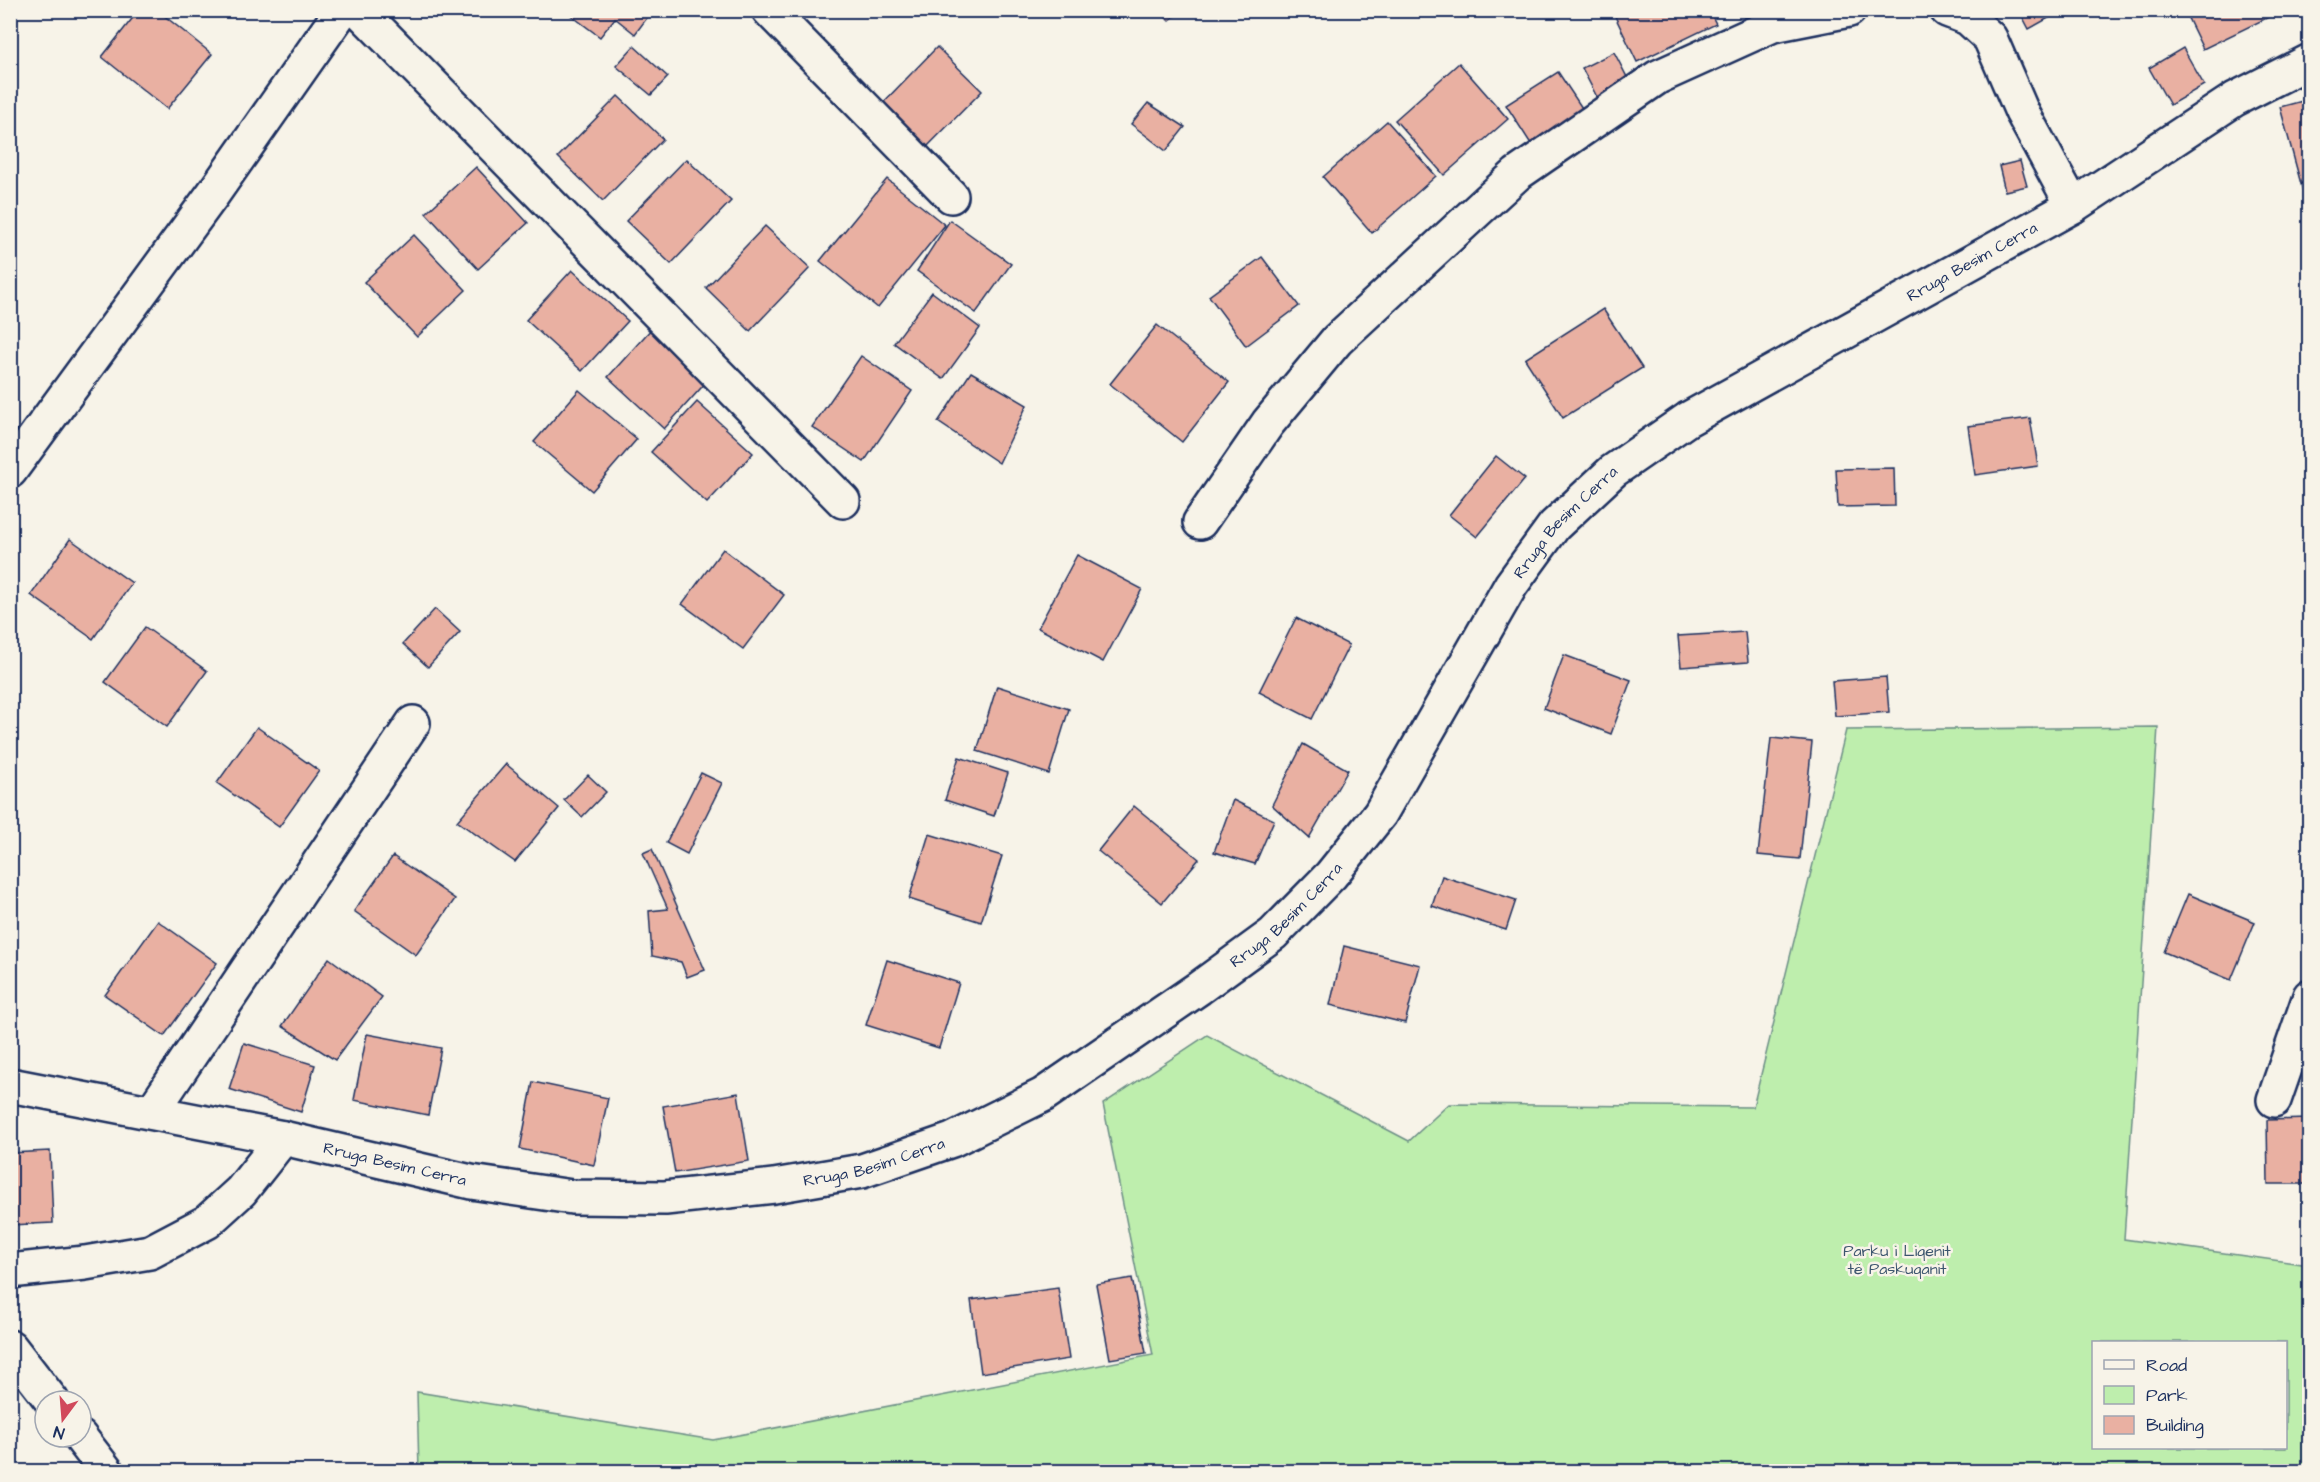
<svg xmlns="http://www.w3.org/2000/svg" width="2320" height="1482" viewBox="0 0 2320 1482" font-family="'Architects Daughter',sans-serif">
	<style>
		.green { fill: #beeead; stroke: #6c8e86; stroke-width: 1.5; fill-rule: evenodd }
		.building { fill: #e9b0a2; stroke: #1b2f5e; stroke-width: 1.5 }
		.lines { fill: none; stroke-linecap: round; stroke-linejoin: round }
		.minor-casing { stroke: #1b2f5e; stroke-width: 38 }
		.minor { stroke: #f7f3e8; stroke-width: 33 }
		.labels { text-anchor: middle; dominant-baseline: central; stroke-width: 5; stroke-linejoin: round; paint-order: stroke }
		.street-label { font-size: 16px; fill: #1b2f5e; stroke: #f7f3e8 }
		.park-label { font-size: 16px; fill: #3c556e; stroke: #f7f3e8 }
	</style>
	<rect width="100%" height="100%" fill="#f7f3e8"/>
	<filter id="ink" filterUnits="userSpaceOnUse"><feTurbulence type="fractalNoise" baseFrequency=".0167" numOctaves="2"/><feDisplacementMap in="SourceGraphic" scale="12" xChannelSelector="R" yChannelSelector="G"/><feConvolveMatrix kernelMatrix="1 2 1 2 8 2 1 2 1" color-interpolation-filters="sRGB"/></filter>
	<g filter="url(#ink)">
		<path class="green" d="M2158 727 2124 1239 2309 1265V1471H419L417 1392 713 1440 1153 1355 1103 1104 1207 1035 1409 1141 1449 1104 1753 1107 1846 730ZM2094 1342H2286V1448H2094Z"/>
		<g class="building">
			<polygon points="139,10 157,10 212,54 167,109 102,57"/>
			<polygon points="564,10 653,10 635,34 615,18 600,37"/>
			<polygon points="1159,10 1181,10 1169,21"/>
			<polygon points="1612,10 1709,10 1716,24 1637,62"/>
			<polygon points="2019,10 2063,10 2029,29"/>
			<polygon points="2184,10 2268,10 2271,16 2203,49"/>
			<polygon points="634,46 668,77 651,95 616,66"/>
			<polygon points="937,47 982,91 922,152 877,109"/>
			<polygon points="2183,48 2204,85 2170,105 2149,68"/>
			<polygon points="1614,52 1630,83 1598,99 1582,68"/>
			<polygon points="1459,63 1508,119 1444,175 1395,120"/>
			<polygon points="1558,72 1586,114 1533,147 1506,105"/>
			<polygon points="618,96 663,139 603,201 558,157"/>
			<polygon points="2310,99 2310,205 2307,206 2280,107"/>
			<polygon points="1148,103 1185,127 1166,151 1131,124"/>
			<polygon points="1387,121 1436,176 1372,233 1323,177"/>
			<polygon points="686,159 731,201 671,264 626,221"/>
			<polygon points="2020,161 2027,186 2005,191 1999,166"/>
			<polygon points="476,167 528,223 478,269 426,213"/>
			<polygon points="887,179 945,225 878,308 820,261"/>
			<polygon points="950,220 1011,264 976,313 917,271"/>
			<polygon points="765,226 810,268 750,331 706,288"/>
			<polygon points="414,235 466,290 417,337 364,282"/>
			<polygon points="1262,257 1299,306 1246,346 1209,296"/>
			<polygon points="572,270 628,321 582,371 526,320"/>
			<polygon points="932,292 980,328 943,379 894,343"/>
			<polygon points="1603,309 1642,368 1563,418 1525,359"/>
			<polygon points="1157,325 1229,382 1182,442 1110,384"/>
			<polygon points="653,327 710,378 664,429 608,377"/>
			<polygon points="861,356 912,391 864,462 812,427"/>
			<polygon points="971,372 1027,405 999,463 938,422"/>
			<polygon points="579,390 637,439 592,491 534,442"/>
			<polygon points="697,402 753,453 707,503 651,452"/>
			<polygon points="2030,418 2038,466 1975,475 1968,426"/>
			<polygon points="1496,456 1525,479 1477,537 1449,515"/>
			<polygon points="1894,468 1895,506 1838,507 1836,469"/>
			<polygon points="70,539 132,583 93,639 31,595"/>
			<polygon points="723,549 784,595 743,649 682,604"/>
			<polygon points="1077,555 1142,589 1103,662 1038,628"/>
			<polygon points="435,609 460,632 428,667 403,644"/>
			<polygon points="1296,618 1349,645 1312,719 1259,692"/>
			<polygon points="145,627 207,671 167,727 105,682"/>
			<polygon points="1745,632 1748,662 1681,667 1678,636"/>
			<polygon points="1564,655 1631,680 1611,734 1544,708"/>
			<polygon points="1886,677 1889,712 1835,716 1832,681"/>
			<polygon points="997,686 1069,709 1049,774 977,751"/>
			<polygon points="257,727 319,771 279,827 217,783"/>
			<polygon points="1771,738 1812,742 1800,859 1758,855"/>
			<polygon points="1303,744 1348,770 1309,838 1272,805"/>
			<polygon points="959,757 1008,773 994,816 945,800"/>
			<polygon points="506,764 559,808 515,862 457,821"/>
			<polygon points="701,773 722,783 687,854 666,843"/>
			<polygon points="588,775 606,792 582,817 564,800"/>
			<polygon points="1233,800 1274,820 1255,864 1214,852"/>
			<polygon points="1134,806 1199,859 1162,903 1098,851"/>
			<polygon points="929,834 1002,856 981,922 909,899"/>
			<polygon points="652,849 705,970 687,977 681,962 652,956 649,911 668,909 643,853"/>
			<polygon points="393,856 455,899 416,955 354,911"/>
			<polygon points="1442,876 1516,900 1506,930 1432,906"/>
			<polygon points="2188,894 2255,922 2231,980 2164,952"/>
			<polygon points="158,921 217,963 164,1036 105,995"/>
			<polygon points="1344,946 1420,965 1405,1023 1330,1005"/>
			<polygon points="329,958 382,997 335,1060 282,1026"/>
			<polygon points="887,960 959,983 939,1048 866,1025"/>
			<polygon points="367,1034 441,1048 428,1115 354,1100"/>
			<polygon points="244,1043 315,1065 301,1112 229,1089"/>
			<polygon points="533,1082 608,1098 594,1165 520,1149"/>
			<polygon points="738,1093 749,1161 675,1173 663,1106"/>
			<polygon points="2310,1119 2310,1184 2268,1184 2267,1120"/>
			<polygon points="50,1151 53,1223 10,1225 10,1153"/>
			<polygon points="1132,1278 1146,1353 1110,1359 1096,1284"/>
			<polygon points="1058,1288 1069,1359 981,1373 971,1300"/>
			<polygon points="10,1461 17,1472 10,1472"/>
		</g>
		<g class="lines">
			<g class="minor-casing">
				<g id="minor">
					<polyline points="359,10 843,501"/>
					<polyline points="769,10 951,196"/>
					<polyline points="1947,10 1968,18 1990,38 2022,112 2073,206"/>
					<polyline points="10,471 213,194 342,10"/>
					<polyline points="1200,522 1268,423 1337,340 1517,174 1658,77 1773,25 1849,10"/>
					<path id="s1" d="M10 1085 283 1138 471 1182 572 1197 665 1198 774 1186 862 1171 952 1140 1043 1095 1199 988 1273 934 1331 875 1380 814 1511 585 1554 526 1613 471 1688 419 2073 206 2235 99 2310 61"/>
					<polyline points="2274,1100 2310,996"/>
					<polyline points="152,1112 413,723"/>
					<polyline points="10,1271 85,1263 150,1252 207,1222 241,1191 283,1138"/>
					<polyline points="10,1347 52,1401"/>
					<polyline points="80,1437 107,1472"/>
				</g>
			</g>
			<use href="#minor" class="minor"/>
		</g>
	</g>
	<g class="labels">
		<g class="street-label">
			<text stroke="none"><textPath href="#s1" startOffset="2337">Rruga Besim Cerra</textPath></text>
			<text stroke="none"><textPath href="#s1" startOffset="1851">Rruga Besim Cerra</textPath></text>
			<text stroke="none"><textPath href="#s1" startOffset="1365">Rruga Besim Cerra</textPath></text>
			<text stroke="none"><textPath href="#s1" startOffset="879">Rruga Besim Cerra</textPath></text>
			<text stroke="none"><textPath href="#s1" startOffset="393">Rruga Besim Cerra</textPath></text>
		</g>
		<g class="park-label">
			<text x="1897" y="1251">Parku i Liqenit<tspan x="1897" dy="18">të Paskuqanit</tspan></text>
		</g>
	</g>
	<rect width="2320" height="1482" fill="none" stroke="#f7f3e8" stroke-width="36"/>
	<rect x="18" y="18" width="2284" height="1446" fill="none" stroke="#1b2f5e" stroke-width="2" filter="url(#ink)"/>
	<rect x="2092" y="1341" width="195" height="108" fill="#f7f3e8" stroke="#9fa5b1" stroke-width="1.5"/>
	<rect x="2104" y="1360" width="30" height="9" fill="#f7f3e8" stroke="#9fa5b1" stroke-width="1.5"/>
	<text x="2146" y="1371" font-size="18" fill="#1b2f5e">Road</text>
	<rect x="2104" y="1386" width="30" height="18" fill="#beeead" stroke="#9fa5b1" stroke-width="1.5"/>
	<text x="2146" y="1401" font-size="18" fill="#1b2f5e">Park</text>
	<rect x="2104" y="1416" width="30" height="18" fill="#e9b0a2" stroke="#9fa5b1" stroke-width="1.5"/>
	<text x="2146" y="1431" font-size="18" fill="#1b2f5e">Building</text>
	<g transform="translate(63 1419) rotate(196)"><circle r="28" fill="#f7f3e8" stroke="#9fa5b1" stroke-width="1.5"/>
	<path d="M0-4.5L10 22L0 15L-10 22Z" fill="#d1495b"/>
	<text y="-9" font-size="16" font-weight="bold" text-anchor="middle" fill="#1b2f5e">N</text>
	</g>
</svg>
